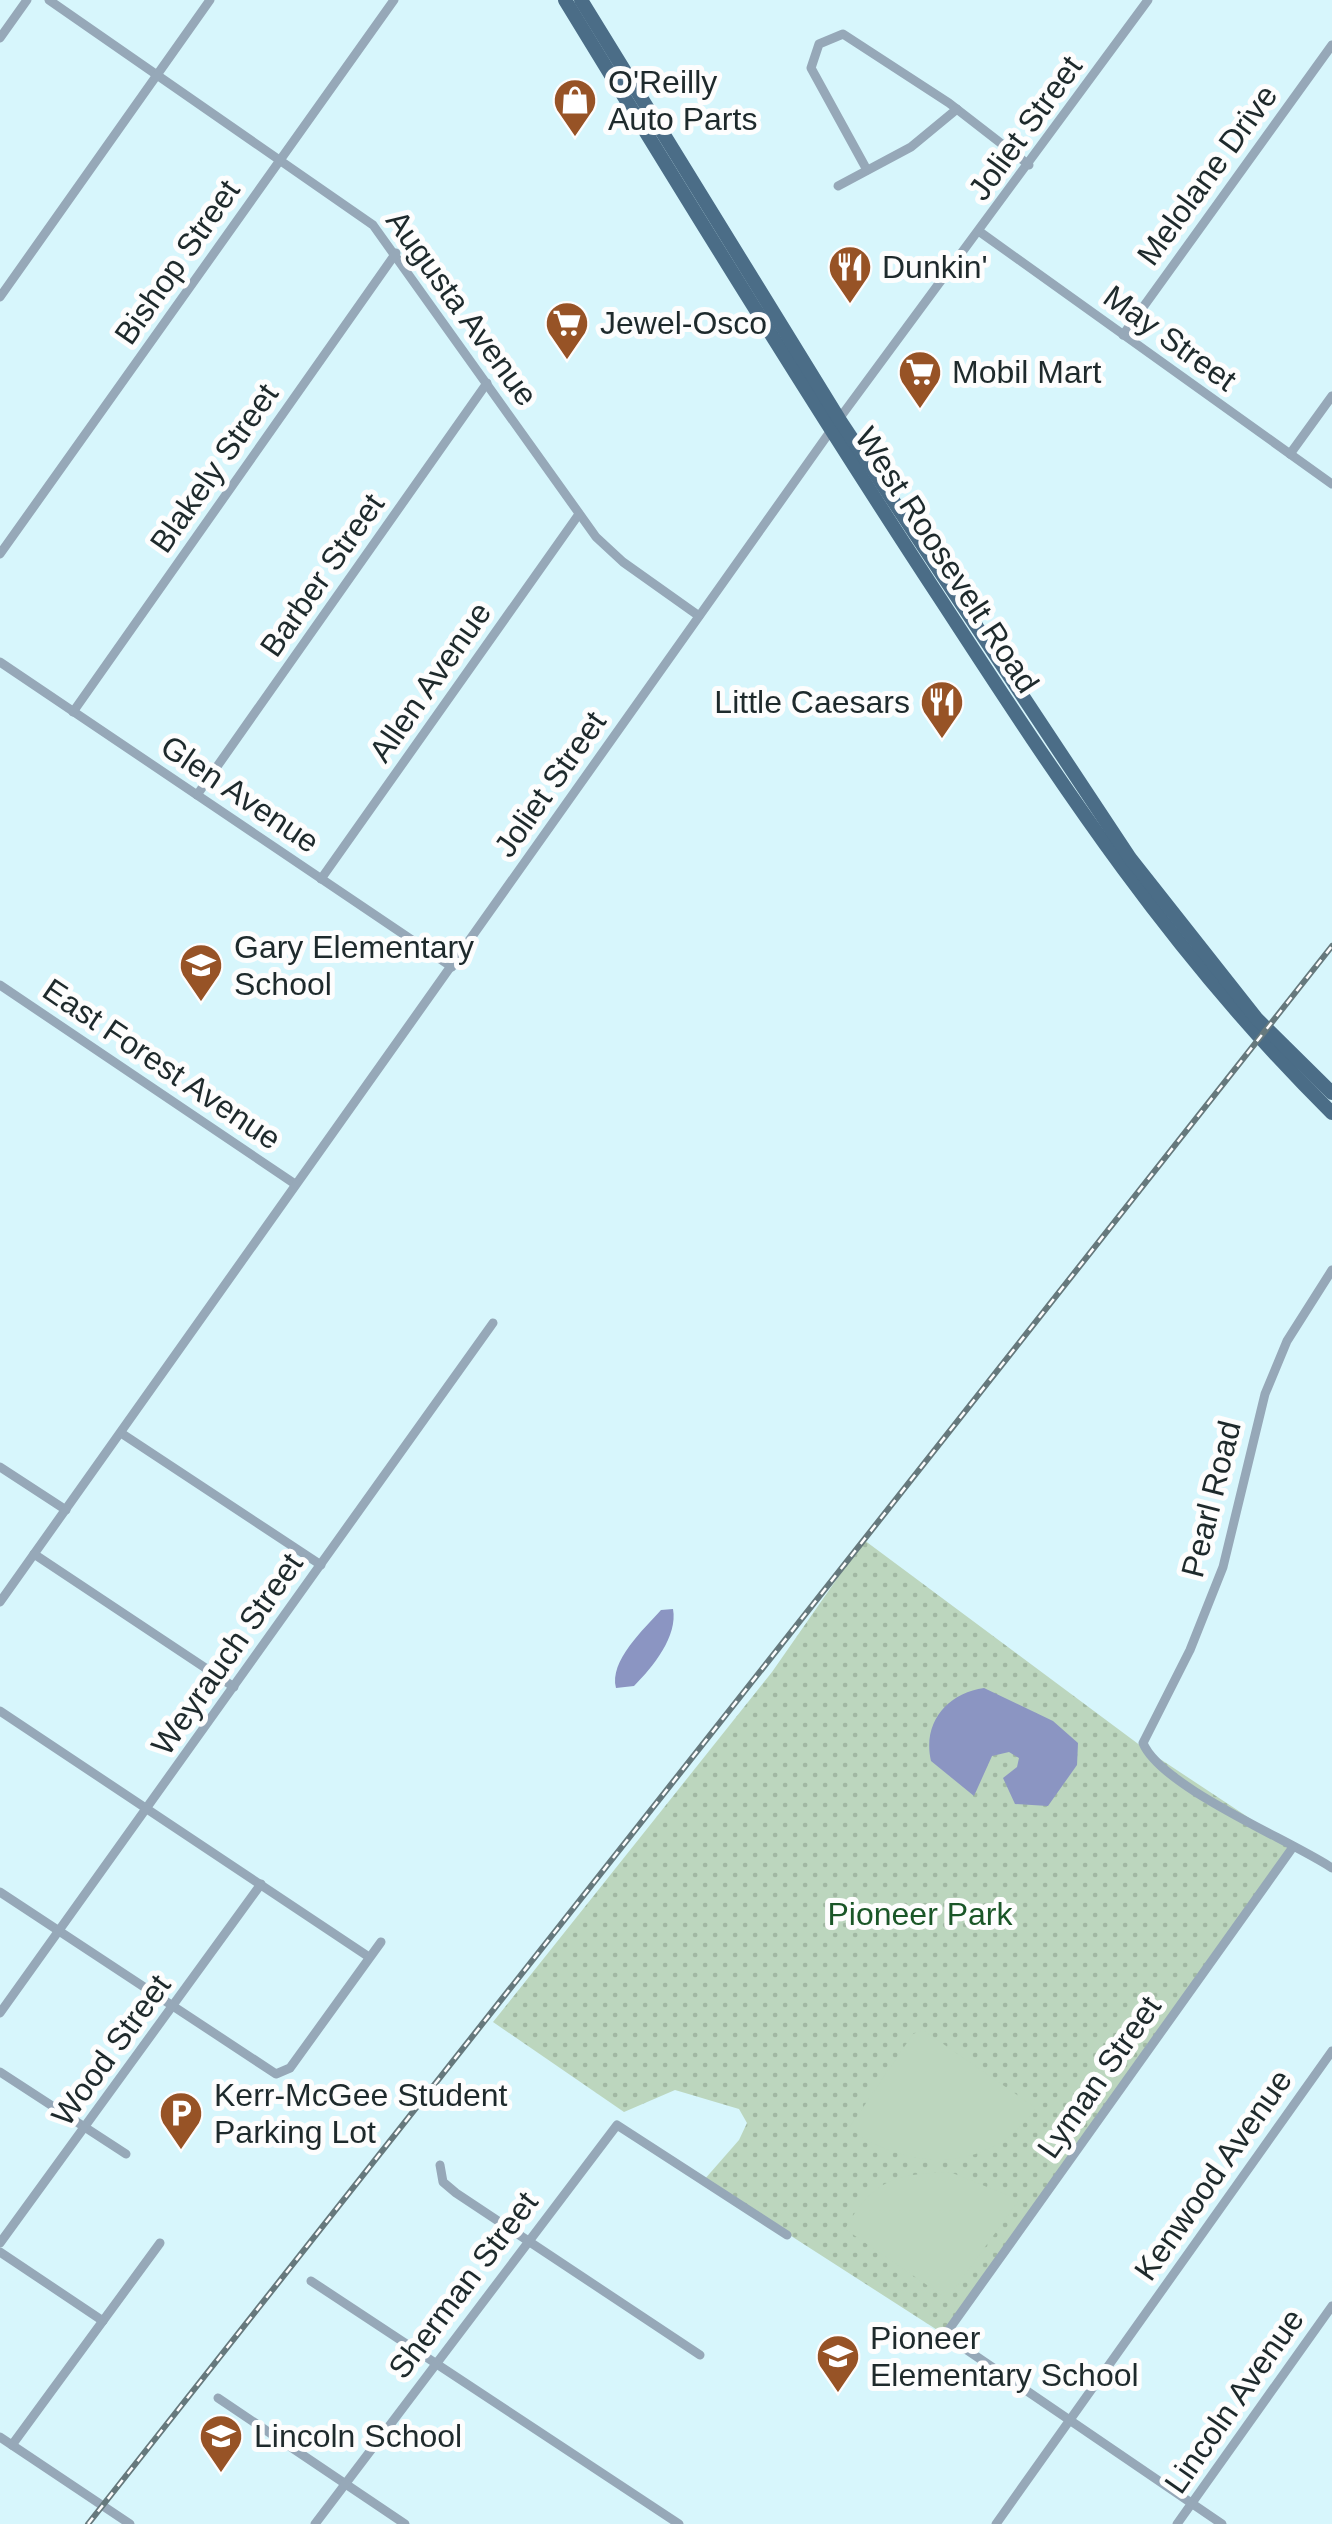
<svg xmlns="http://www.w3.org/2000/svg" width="1332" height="2524" viewBox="0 0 1332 2524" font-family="Helvetica,sans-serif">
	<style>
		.park { fill: url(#park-dots) }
		.garden { fill: #bcd6be }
		.water { fill: #8b95c2 }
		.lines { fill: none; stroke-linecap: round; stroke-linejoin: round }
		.street { stroke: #96a8b8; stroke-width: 9 }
		.primary { stroke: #4b6d87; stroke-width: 14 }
		.rail-casing { stroke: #66797d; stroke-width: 6 }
		.rail { stroke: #fdfdfd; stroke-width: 2.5; stroke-dasharray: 8; stroke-linecap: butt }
		.labels { text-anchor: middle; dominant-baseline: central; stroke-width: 10; stroke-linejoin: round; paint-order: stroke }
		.poi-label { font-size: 32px; fill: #1e2a2c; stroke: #fdfdfd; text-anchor: start }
		.street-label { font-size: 32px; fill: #1e2a2c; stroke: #fdfdfd }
		.park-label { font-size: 32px; fill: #1a5627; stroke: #fdfdfd }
	</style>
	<defs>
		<pattern id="park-dots" width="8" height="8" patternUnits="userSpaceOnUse" patternTransform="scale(2.5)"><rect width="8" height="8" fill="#bcd6be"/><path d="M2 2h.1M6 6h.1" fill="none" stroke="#a1b8a3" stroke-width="1.8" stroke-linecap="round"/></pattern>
	</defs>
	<rect width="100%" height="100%" fill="#d7f6fc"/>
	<polygon class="park" points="864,1540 1145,1749 1293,1847 945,2335 704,2180 739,2140 747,2123 739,2109 675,2090 624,2112 493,2022 772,1672"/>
	<g class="garden">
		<path d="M923 2030 1036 2108C990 2173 909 2173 849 2128L913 2034Z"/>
		<path d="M950 2172 1019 2200 951 2294 943 2296 845 2229C873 2179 896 2174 950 2172Z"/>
	</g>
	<g class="water">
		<path d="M673 1609C678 1636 653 1667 634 1686L616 1688C609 1661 644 1629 661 1610Z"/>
		<path d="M984 1688 1053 1721 1078 1743 1077 1765 1048 1806 1015 1804 1003 1778 1017 1767 1019 1758 1009 1752 992 1756 974 1796 931 1761C922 1722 948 1693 984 1688Z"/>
	</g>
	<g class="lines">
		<g class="street">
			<polyline points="49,0 373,225 596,537 623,562 699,616"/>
			<polyline points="0,38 27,0"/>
			<polyline points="867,170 811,68 819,44 843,34 949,103 1029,165"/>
			<polyline points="838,186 911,147 957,109"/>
			<polyline points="980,232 1332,484"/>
			<polyline points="0,297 210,0"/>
			<polyline points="1123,335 1332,45"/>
			<polyline points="1290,454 1332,396"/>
			<polyline points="0,554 394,0"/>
			<polyline points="0,662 452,967"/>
			<polyline points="73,712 396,253"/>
			<polyline points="197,795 487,383"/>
			<polyline points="321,879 579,514"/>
			<polyline points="0,985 295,1184"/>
			<path d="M1332 1270 1287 1341 1265 1394 1223 1567 1190 1650 1143 1743C1161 1787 1290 1840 1332 1868"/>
			<polyline points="121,1433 321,1565"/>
			<polyline points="0,1467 66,1510"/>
			<polyline points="34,1554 234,1687"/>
			<polyline points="0,1602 839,419 1148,0"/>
			<polyline points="0,1711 369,1957"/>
			<polyline points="0,1892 276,2074 290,2068 381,1942"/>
			<polyline points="0,2013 493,1323"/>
			<polyline points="0,2072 126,2154"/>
			<polyline points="440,2165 443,2182 456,2193 700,2355"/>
			<polyline points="0,2243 261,1884"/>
			<polyline points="0,2252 103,2321"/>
			<polyline points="311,2281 679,2524"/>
			<polyline points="218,2398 405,2524"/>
			<polyline points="0,2437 130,2524"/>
			<polyline points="12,2445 160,2243"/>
			<polyline points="315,2524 617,2125 787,2235"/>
			<polyline points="996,2524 1332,2051"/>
			<polyline points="1177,2524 1332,2306"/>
			<polyline points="1222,2524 945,2335 1293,1847"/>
		</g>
		<g class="primary">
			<path d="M565 0C689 203 813 405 943 603 1064 789 1173 956 1332 1113"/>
			<polyline points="581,0 839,419 1130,858 1257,1019 1332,1093"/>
		</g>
		<g class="rail-casing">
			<polyline id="rail" points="88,2524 1332,946"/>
		</g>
		<use href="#rail" class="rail"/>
	</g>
	<defs>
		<g id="shop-pin" transform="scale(2.25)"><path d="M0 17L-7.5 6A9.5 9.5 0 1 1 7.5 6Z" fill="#975326" stroke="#fdfdfd"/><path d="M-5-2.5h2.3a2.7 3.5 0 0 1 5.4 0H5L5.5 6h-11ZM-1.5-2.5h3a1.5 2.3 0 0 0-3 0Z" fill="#fff"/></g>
		<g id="restaurant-pin" transform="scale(2.25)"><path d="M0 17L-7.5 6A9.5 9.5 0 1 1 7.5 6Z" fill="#975326" stroke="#fdfdfd"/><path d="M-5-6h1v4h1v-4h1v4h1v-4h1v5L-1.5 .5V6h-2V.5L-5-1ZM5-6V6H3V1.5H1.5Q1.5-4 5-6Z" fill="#fff"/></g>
		<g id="supermarket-pin" transform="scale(2.25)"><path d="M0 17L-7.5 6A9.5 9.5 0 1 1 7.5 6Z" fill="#975326" stroke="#fdfdfd"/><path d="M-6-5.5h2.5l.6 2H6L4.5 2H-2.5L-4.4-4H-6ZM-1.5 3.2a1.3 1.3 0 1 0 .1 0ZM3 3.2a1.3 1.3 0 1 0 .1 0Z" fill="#fff"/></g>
		<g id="school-pin" transform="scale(2.25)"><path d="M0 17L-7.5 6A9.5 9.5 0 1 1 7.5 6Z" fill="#975326" stroke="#fdfdfd"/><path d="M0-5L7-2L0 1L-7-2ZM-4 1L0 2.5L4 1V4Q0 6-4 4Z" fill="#fff"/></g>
		<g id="parking-pin" transform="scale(2.25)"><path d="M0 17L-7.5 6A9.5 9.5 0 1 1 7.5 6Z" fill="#975326" stroke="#fdfdfd"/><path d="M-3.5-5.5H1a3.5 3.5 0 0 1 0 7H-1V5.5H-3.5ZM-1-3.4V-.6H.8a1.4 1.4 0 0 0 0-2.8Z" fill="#fff"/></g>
	</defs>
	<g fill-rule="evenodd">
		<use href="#shop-pin" x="575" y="100"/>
		<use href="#restaurant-pin" x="850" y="267"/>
		<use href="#supermarket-pin" x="567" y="323"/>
		<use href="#supermarket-pin" x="920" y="372"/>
		<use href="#restaurant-pin" x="942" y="702"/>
		<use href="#school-pin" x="201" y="965"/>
		<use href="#parking-pin" x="181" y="2113"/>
		<use href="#school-pin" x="838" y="2356"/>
		<use href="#school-pin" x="221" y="2436"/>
	</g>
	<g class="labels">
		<g class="poi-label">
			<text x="608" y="82">O'Reilly<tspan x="608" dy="37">Auto Parts</tspan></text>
			<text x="882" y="267">Dunkin'</text>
			<text x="600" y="323">Jewel-Osco</text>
			<text x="952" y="372">Mobil Mart</text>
			<text x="910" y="702" text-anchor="end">Little Caesars</text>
			<text x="234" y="947">Gary Elementary<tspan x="234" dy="37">School</tspan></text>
			<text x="214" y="2095">Kerr-McGee Student<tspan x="214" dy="37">Parking Lot</tspan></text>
			<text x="870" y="2338">Pioneer<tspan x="870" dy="37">Elementary School</tspan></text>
			<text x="254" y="2436">Lincoln School</text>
		</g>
		<g class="street-label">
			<text transform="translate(1025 128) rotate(-54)">Joliet Street</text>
			<text transform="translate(1207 175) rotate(-54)">Melolane Drive</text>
			<text transform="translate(177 262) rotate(-55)">Bishop Street</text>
			<text transform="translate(462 308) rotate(54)">Augusta Avenue</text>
			<text transform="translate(1170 338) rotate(36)">May Street</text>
			<text transform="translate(214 468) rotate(-55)">Blakely Street</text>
			<text transform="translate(947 560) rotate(57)">West Roosevelt Road</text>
			<text transform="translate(322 575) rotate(-55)">Barber Street</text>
			<text transform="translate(430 682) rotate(-55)">Allen Avenue</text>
			<text transform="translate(550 784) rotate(-55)">Joliet Street</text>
			<text transform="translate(240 794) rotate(34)">Glen Avenue</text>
			<text transform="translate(162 1064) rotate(34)">East Forest Avenue</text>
			<text transform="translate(1211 1499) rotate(-76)">Pearl Road</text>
			<text transform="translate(227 1654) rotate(-55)">Weyrauch Street</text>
			<text transform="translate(111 2050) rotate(-54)">Wood Street</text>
			<text transform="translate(1099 2077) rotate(-55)">Lyman Street</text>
			<text transform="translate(1213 2175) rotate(-55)">Kenwood Avenue</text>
			<text transform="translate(463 2285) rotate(-53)">Sherman Street</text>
			<text transform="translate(1234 2401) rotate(-55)">Lincoln Avenue</text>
		</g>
		<g class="park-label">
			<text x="920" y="1914">Pioneer Park</text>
		</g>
	</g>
</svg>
